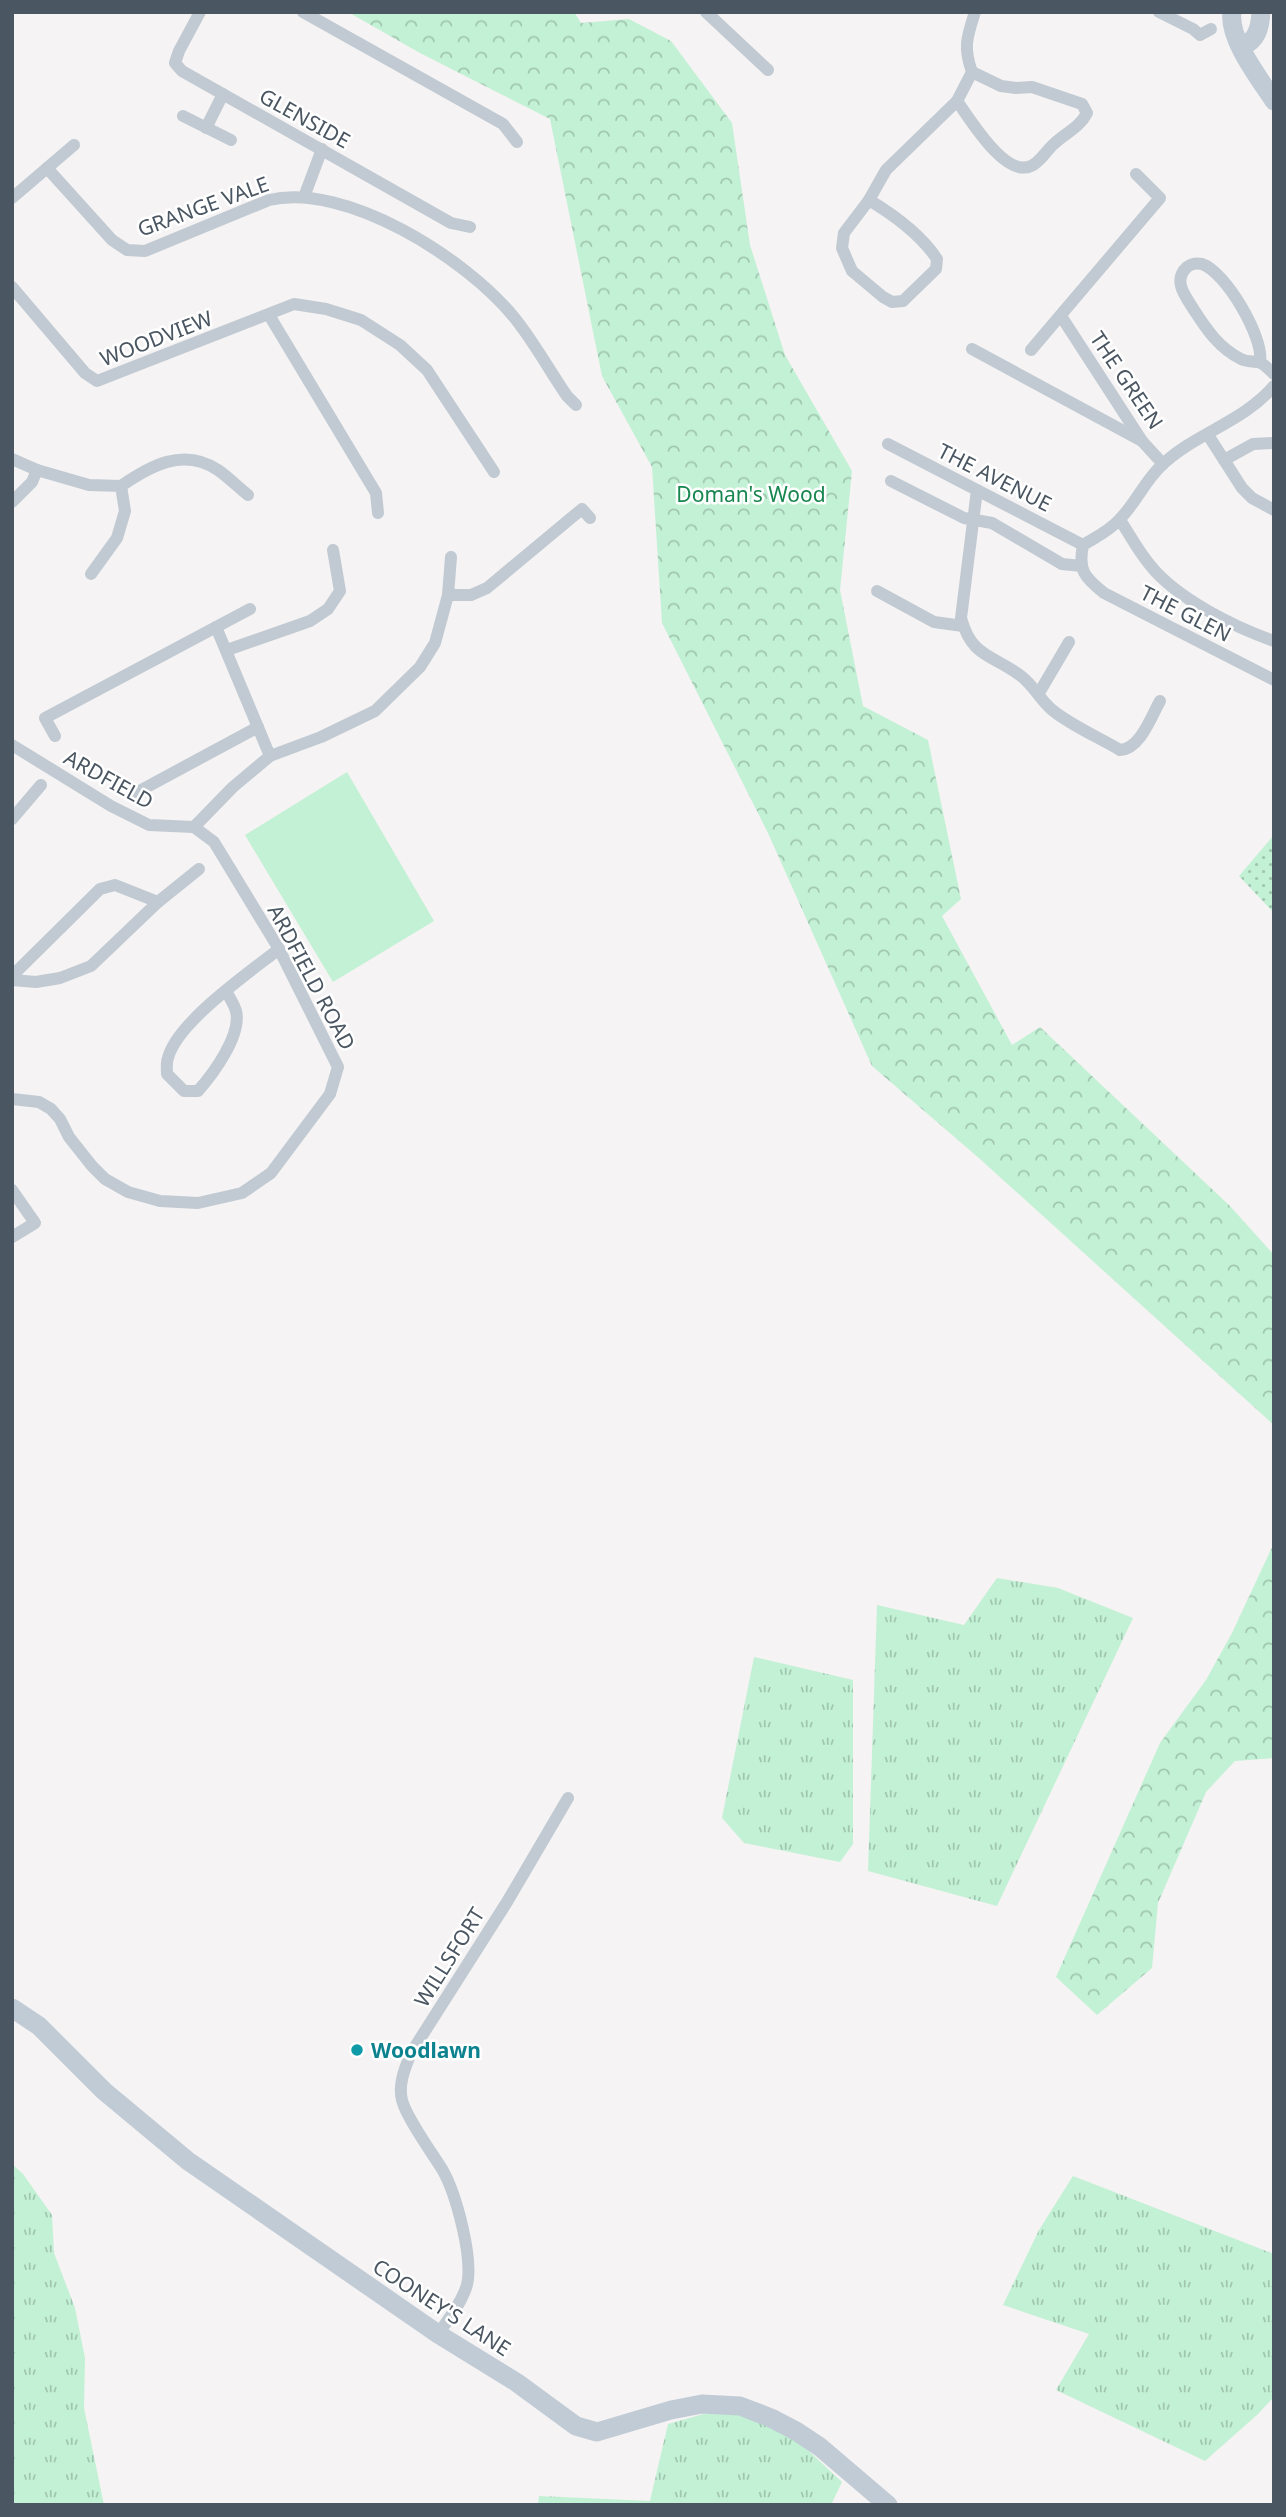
<svg xmlns="http://www.w3.org/2000/svg" width="1286" height="2517" viewBox="0 0 1286 2517" font-family="'Noto Sans',sans-serif">
	<style>
		.grass { fill: url(#grass-tufts) }
		.forest { fill: url(#forest-crowns) }
		.park { fill: url(#park-dots) }
		.pitch { fill: #c3f1d5 }
		.lines { fill: none; stroke-linecap: round; stroke-linejoin: round }
		.street { stroke: #c1cad2; stroke-width: 12 }
		.secondary { stroke: #c1cbd6; stroke-width: 19 }
		.culture-dot { fill: #0f9aa8; stroke: #fff; stroke-width: 2.5 }
		.labels { text-anchor: middle; dominant-baseline: central; stroke-width: 5; stroke-linejoin: round; paint-order: stroke }
		.street-label { font-size: 21px; fill: #4a5661; stroke: #fff }
		.park-label { font-size: 21px; fill: #17864f; stroke: #fff }
		.culture-label { font-size: 21px; font-weight: bold; fill: #0d838f; stroke: #fff; text-anchor: start }
	</style>
	<defs>
		<pattern id="grass-tufts" width="24" height="20" patternUnits="userSpaceOnUse" patternTransform="scale(1.75)"><rect width="24" height="20" fill="#c3f1d5"/><path d="M3 7l-1-3M5 7V3M7 7l1-3M15 17l-1-3M17 17v-4M19 17l1-3" fill="none" stroke="#a0c6b0"/></pattern>
		<pattern id="forest-crowns" width="20" height="18" patternUnits="userSpaceOnUse" patternTransform="scale(1.75)"><rect width="20" height="18" fill="#c3f1d5"/><path d="M2 6a3 3 0 1 1 6 0M12 15a3 3 0 1 1 6 0" fill="none" stroke="#a0c6b0"/></pattern>
		<pattern id="park-dots" width="8" height="8" patternUnits="userSpaceOnUse" patternTransform="scale(1.75)"><rect width="8" height="8" fill="#c3f1d5"/><path d="M2 2h.1M6 6h.1" fill="none" stroke="#a0c6b0" stroke-width="1.8" stroke-linecap="round"/></pattern>
	</defs>
	<rect width="100%" height="100%" fill="#f5f3f3"/>
	<g class="grass">
		<polygon points="997,1578 1058,1588 1133,1618 997,1906 868,1871 877,1605 964,1625"/>
		<polygon points="754,1657 853,1680 853,1844 840,1862 744,1843 722,1818"/>
		<polygon points="12,2164 23,2174 52,2215 54,2253 75,2308 85,2358 84,2408 104,2505 12,2505"/>
		<polygon points="1073,2176 1274,2254 1274,2397 1257,2415 1205,2461 1056,2390 1089,2334 1003,2305 1039,2230"/>
		<polygon points="718,2410 761,2421 797,2440 842,2482 831,2505 538,2505 539,2496 650,2501 668,2424"/>
	</g>
	<g class="forest">
		<polygon points="348,12 574,12 581,23 629,19 671,41 732,123 750,245 785,355 852,471 840,590 863,706 928,740 961,899 942,916 1012,1045 1040,1027 1230,1206 1274,1255 1274,1425 980,1159 872,1066 768,833 662,623 652,467 602,376 550,119 420,53"/>
		<polygon points="1274,1543 1274,1758 1235,1761 1206,1792 1158,1903 1152,1968 1097,2015 1056,1977 1160,1743 1206,1680 1232,1633"/>
	</g>
	<polygon class="park" points="1274,835 1274,913 1239,876"/>
	<polygon class="pitch" points="347,772 434,921 333,982 245,835"/>
	<g class="lines">
		<g class="street">
			<polyline points="200,12 179,51 175,63 182,71 451,223 470,227"/>
			<polyline points="303,12 503,124 517,142"/>
			<polyline points="706,12 768,70"/>
			<polyline points="1159,12 1193,29 1200,35 1211,29"/>
			<path d="M957 101C970 119 1005 178 1031 166 1041 162 1047 149 1055 143 1066 133 1080 127 1087 113L1082 104 1032 87 1016 88 1001 86 972 72"/>
			<polyline points="183,116 231,140"/>
			<polyline points="206,128 223,94"/>
			<path d="M47 168 112 240 127 250 145 251 269 200C346 182 465 258 513 316 533 340 549 370 567 396L576 405"/>
			<polyline points="304,197 322,149"/>
			<polyline points="12,198 74,145"/>
			<path d="M869 200C894 215 921 235 937 259L936 269 903 301 892 302 883 297 852 271 842 248 844 233Z"/>
			<path d="M869 200 886 170 957 101 972 72C963 47 967 37 975 12"/>
			<polyline points="12,287 85,373 97,381 294,304 326,309 361,320 400,345 427,370 494,472"/>
			<polyline points="269,315 376,493 378,513"/>
			<polyline points="1061,316 1142,441 1163,464"/>
			<polyline points="972,349 1142,441"/>
			<polyline points="1031,350 1160,198 1136,174"/>
			<path d="M1260 361C1264 338 1226 272 1202 264 1197 263 1191 264 1187 267 1172 281 1186 297 1194 310 1207 330 1219 348 1241 359 1247 362 1252 361 1257 362 1263 362 1269 370 1274 374"/>
			<path d="M1274 386C1243 422 1196 433 1163 464 1145 480 1136 503 1119 520 1109 531 1096 537 1083 545 1078 570 1084 577 1104 593L1274 680"/>
			<polyline points="1208,435 1242,488 1252,498 1274,510"/>
			<polyline points="888,444 1083,545"/>
			<polyline points="12,459 37,470 32,482 12,502"/>
			<polyline points="1224,460 1253,444 1274,443"/>
			<polyline points="37,470 89,485 121,486 125,511 117,538 91,574"/>
			<polyline points="891,481 964,518 992,523 1062,564 1082,566"/>
			<path d="M121 486C150 466 183 447 218 470 228 477 238 487 248 495"/>
			<path d="M977 490 961 618C972 658 992 654 1021 676 1033 685 1039 698 1050 708 1066 723 1100 738 1120 750 1140 749 1151 717 1160 701"/>
			<path d="M1120 520C1130 535 1138 551 1150 565 1176 598 1234 627 1274 641"/>
			<polyline points="877,591 934,622 963,626"/>
			<polyline points="448,595 471,595 487,588 582,509 590,518"/>
			<polyline points="227,650 310,621 328,609 340,591 333,550"/>
			<polyline points="1039,693 1069,642"/>
			<polyline points="55,736 45,718 250,609"/>
			<polyline points="12,745 111,806 149,825 194,827"/>
			<polyline points="270,756 321,737 375,711 420,667 435,643 448,595 451,557"/>
			<polyline points="132,795 258,727"/>
			<polyline points="12,819 41,785"/>
			<polyline points="194,827 233,787 270,756 216,627"/>
			<polyline points="12,976 100,889 115,885 158,902 199,869"/>
			<polyline points="12,980 36,982 60,978 91,966 158,902"/>
			<path d="M226 991C229 997 234 1004 236 1011 242 1035 213 1074 198 1091H184L167 1074C167 1069 166 1063 168 1058 177 1022 250 972 279 949"/>
			<polyline points="12,1099 39,1102 51,1109 60,1119 69,1137 92,1166 105,1179 128,1192 160,1201 198,1203 242,1193 271,1173 330,1094 338,1067 279,949 214,842 194,827"/>
			<polyline points="12,1190 35,1223 12,1237"/>
			<path d="M438 2334C448 2320 460 2305 466 2288 475 2262 456 2193 442 2169 432 2153 406 2117 402 2100 398 2084 405 2068 411 2053L507 1902 568 1798"/>
		</g>
		<g class="secondary">
			<path d="M1232 12C1228 39 1260 79 1274 101"/>
			<path d="M1241 47C1257 41 1260 28 1261 12"/>
			<polyline points="12,2008 39,2026 104,2091 188,2161 438,2334 516,2382 576,2426 597,2432 671,2410 702,2404 740,2406 771,2418 796,2431 820,2447 888,2505"/>
		</g>
	</g>
	<circle class="culture-dot" cx="357" cy="2050" r="7"/>
	<g class="labels">
		<g class="street-label">
			<text transform="translate(305 118) rotate(29)">GLENSIDE</text>
			<text transform="translate(203 206) rotate(-20)">GRANGE VALE</text>
			<text transform="translate(156 338) rotate(-21)">WOODVIEW</text>
			<text transform="translate(1127 380) rotate(56)">THE GREEN</text>
			<text transform="translate(995 477) rotate(27)">THE AVENUE</text>
			<text transform="translate(1186 613) rotate(27)">THE GLEN</text>
			<text transform="translate(109 779) rotate(29)">ARDFIELD</text>
			<text transform="translate(312 977) rotate(62)">ARDFIELD ROAD</text>
			<text transform="translate(449 1957) rotate(-58)">WILLSFORT</text>
			<text transform="translate(442 2307) rotate(33)">COONEY'S LANE</text>
		</g>
		<g class="park-label">
			<text x="751" y="494">Doman's Wood</text>
		</g>
		<g class="culture-label">
			<text x="371" y="2050">Woodlawn</text>
		</g>
	</g>
	<rect width="1286" height="2517" fill="none" stroke="#4a5661" stroke-width="28"/>
</svg>
